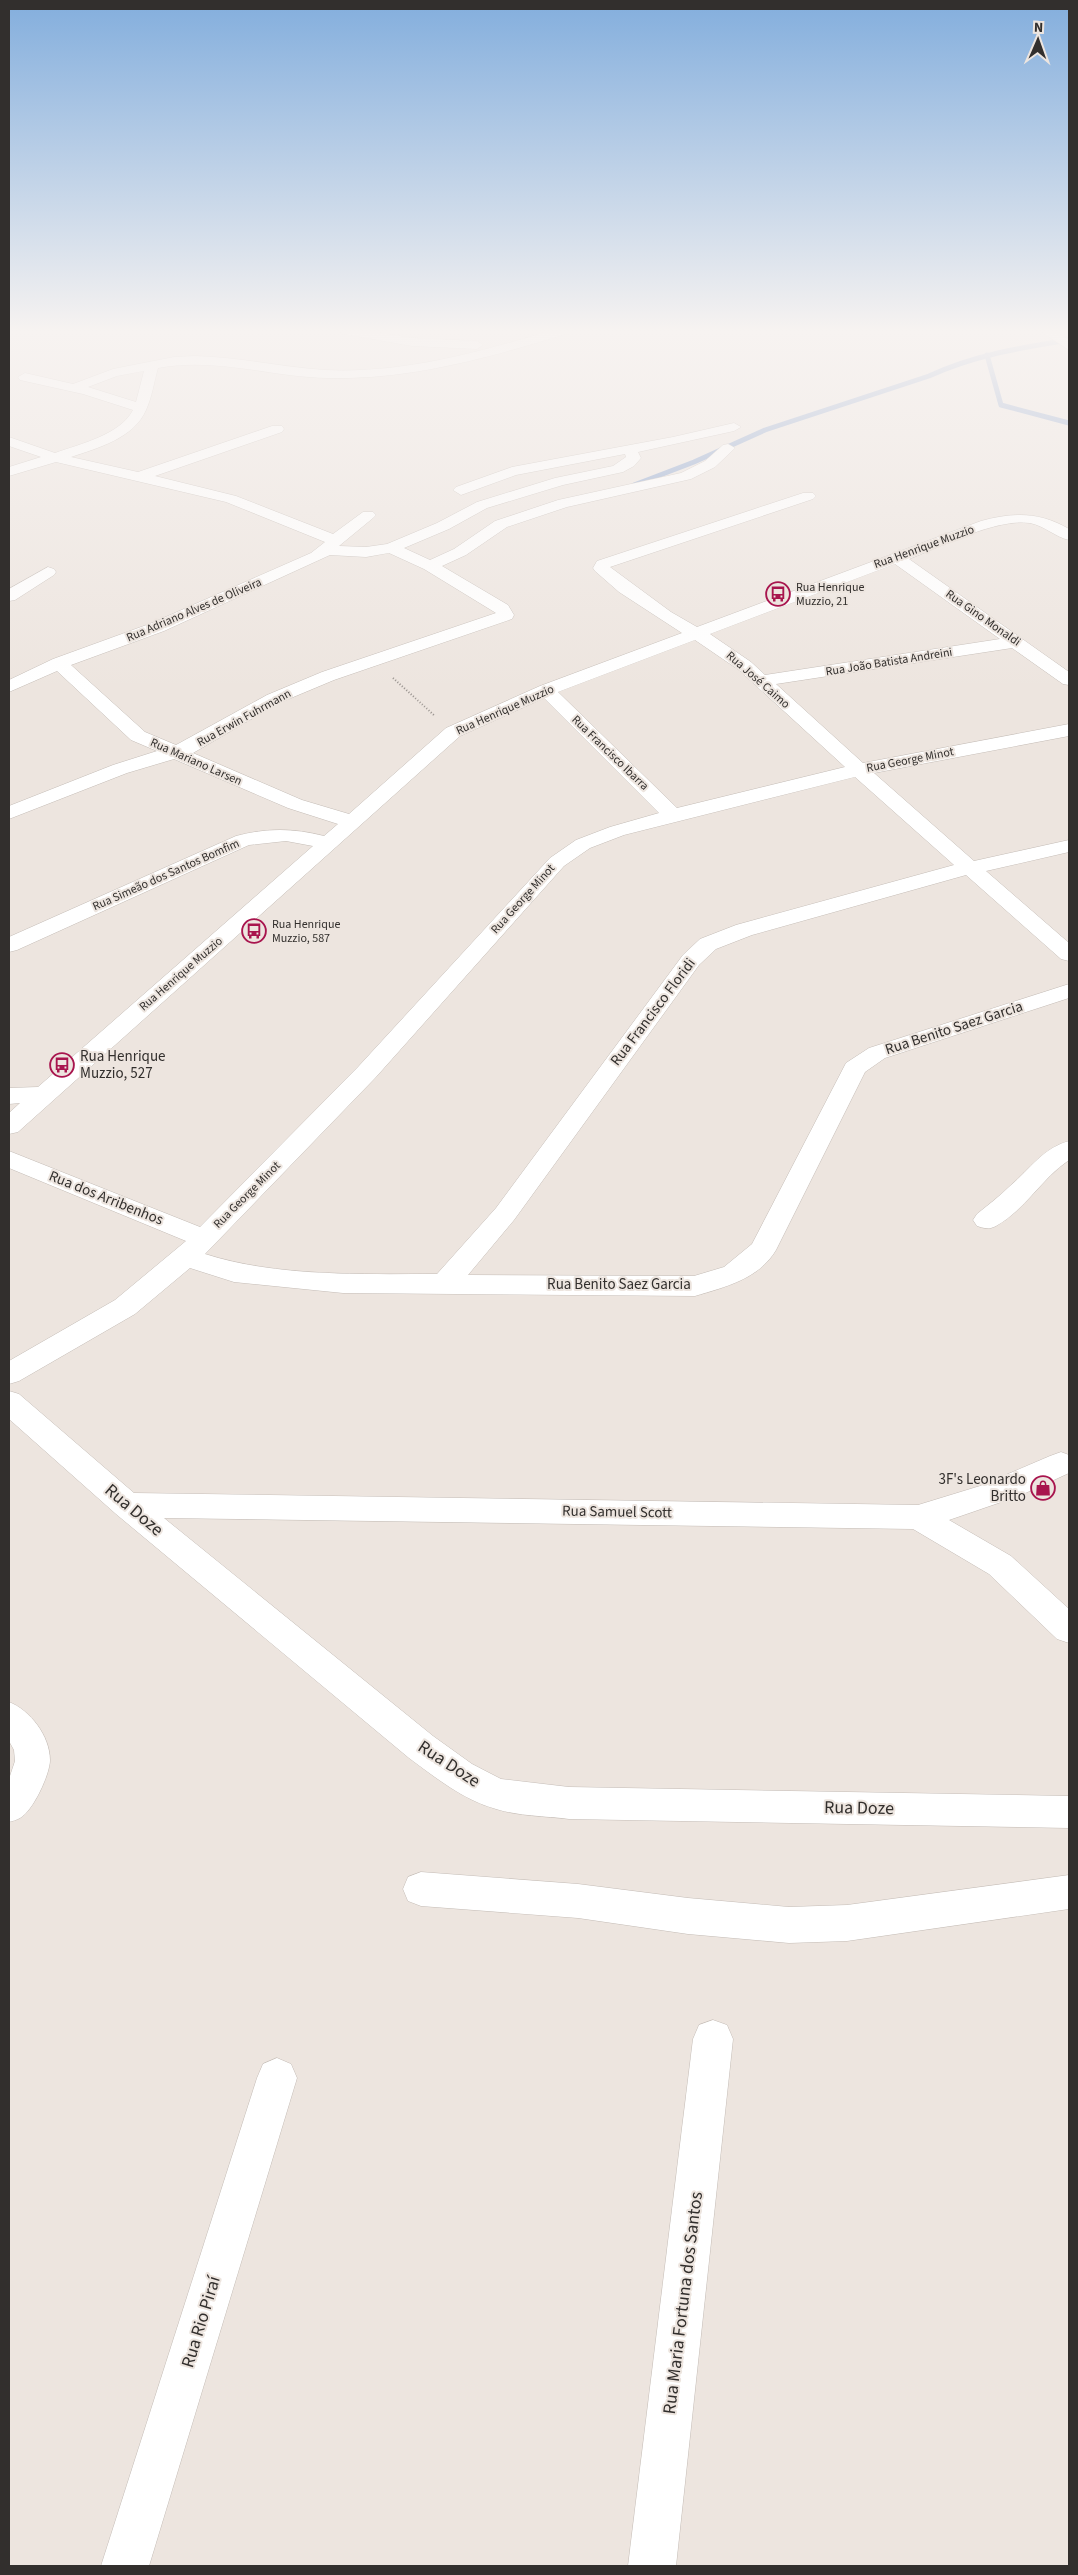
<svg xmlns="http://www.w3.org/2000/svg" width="1078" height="2575" viewBox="0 0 1078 2575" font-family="'Source Sans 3',sans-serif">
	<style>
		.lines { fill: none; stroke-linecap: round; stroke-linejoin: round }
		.stream { stroke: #8ba4cd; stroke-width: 5 }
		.minor-casing { stroke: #c4bcb6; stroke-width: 1 }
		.path { stroke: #98928e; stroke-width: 2; stroke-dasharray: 1 2; stroke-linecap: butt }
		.minor { fill: #fff; fill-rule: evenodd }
		.labels { text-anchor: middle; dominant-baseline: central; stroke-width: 4; stroke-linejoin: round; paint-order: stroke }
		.far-street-label { font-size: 12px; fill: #322f2d; stroke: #ede5df }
		.far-poi-label { font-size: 12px; fill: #322f2d; stroke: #ede5df; text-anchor: start }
		.street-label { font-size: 15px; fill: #322f2d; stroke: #ede5df }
		.poi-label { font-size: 15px; fill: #322f2d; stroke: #ede5df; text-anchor: start }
		.near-street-label { font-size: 18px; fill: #322f2d; stroke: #ede5df }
	</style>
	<rect width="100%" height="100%" fill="#ede5df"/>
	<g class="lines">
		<g class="stream">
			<polyline points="987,355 1001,405 1069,423"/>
			<path d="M634 485 694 462 765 430 929 376C974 355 1020 348 1069 340"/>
		</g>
		<g class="minor-casing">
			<g id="minor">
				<polygon points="338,330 363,330 412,338 477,341 483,345 477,349 412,346 344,334"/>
				<path d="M553 330H571L569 333C491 357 411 380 328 378 270 377 216 357 158 368 154 382 152 397 146 410 134 438 98 448 71 457L138 472 272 426H282L284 429 282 432 155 476 236 496 333 534 363 512H373L376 515 373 518 339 546 366 547 387 544 437 523 477 502 555 478 613 466 626 457 625 454 516 475 461 495 453 490 456 487 512 467 673 437 734 423 741 427 734 431 638 452 641 458 634 466 623 472 563 485 487 508 449 529 404 548 430 560 454 549 495 521 558 500 681 473 705 461 723 445 728 444 735 448 715 467 691 479 567 507 507 527 466 555 442 566 508 605 514 615 512 619 334 680 279 703 193 753 302 800 349 814 446 728 540 686 682 633 619 592 595 571 593 568 597 561 803 493H813L816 496 813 499 610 567 671 612 697 627 981 521C1014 512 1040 512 1069 529V540C1055 537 1045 526 1030 523 997 518 940 547 909 559L1069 672V685L1063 684 1012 648 776 684 863 763 1069 724V736L874 773 974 861 1069 840V852L986 871 1069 943V961L1061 959 966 875 752 935 716 949 699 965 514 1220 468 1275 694 1276 724 1267 752 1244 846 1063 869 1048 1069 984V998L885 1058 865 1072 776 1250C759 1279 725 1287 695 1296L343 1293 234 1282 190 1268 135 1314 19 1381 9 1384V1361L115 1300 186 1241 9 1168V1151L200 1227 358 1067 550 858 576 840 610 827 659 813 544 698 460 736 18 1132 9 1134V1113L20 1103 9 1104V1088L38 1087 313 846 286 841 249 845 17 950 9 952V937L236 836C267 828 293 828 324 836L338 824 288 808 174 759 127 773 9 819V806L113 765 157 751 131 740 57 671 9 692V680L53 659 152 623 311 553 325 542 226 502 56 462 9 476V467L41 457 9 446V437L55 453C80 444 120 435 133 410L83 394 20 380 18 377 25 373 73 384 113 369 174 357 195 356C239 357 281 367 325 370 402 374 480 352 553 330ZM144 371 136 402 88 387 117 376ZM389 553 424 569 496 613 322 672 267 695 176 745 145 732 71 665 164 631 330 555 366 557ZM895 564 1000 639 765 675 751 662 710 634ZM695 640 739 670 845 767 677 808 558 692ZM855 777 954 865 736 925 700 939 683 955 496 1208 437 1274C362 1274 277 1277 205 1254L376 1077 564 866 590 848 624 835Z"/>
				<polygon points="1039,330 1053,330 1069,340 1069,350"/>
				<polygon points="48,567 54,569 56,572 54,575 15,600 9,601 9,589"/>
				<path d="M1069 1141V1160C1042 1178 1025 1210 996 1226 989 1230 983 1228 977 1226L973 1220 977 1214C988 1205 1000 1196 1010 1186 1030 1169 1043 1148 1069 1141Z"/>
				<path d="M9 1391 19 1394 134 1493 918 1505 980 1486 1050 1456 1061 1452 1069 1455V1473L1019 1496 949 1520 1011 1556 1069 1609V1643L1057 1639 989 1574 913 1529 164 1518 433 1736 472 1764 501 1779 569 1787 1069 1796V1828L569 1819C545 1816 518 1816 496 1809 463 1800 435 1777 409 1758L116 1514 9 1419Z"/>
				<path d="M9 1702C30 1710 50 1736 50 1760 50 1774 33 1811 20 1818 17 1820 12 1821 9 1822V1779L15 1761 14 1750 9 1741Z"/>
				<polygon points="421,1872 578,1884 688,1898 789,1907 847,1905 1069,1875 1069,1909 847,1941 789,1943 688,1934 578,1918 421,1906 408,1901 403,1889 408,1877"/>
				<polygon points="713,2020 727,2025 733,2039 676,2566 628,2566 693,2039 699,2025"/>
				<polygon points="277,2058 291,2064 297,2078 149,2566 101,2566 257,2078 263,2064"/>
			</g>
		</g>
		<polyline class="path" points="393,678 435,716"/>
		<use href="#minor" class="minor"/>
	</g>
	<linearGradient id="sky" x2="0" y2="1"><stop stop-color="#83aedd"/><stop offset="0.48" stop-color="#f7f3f1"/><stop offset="1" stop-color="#f7f3f1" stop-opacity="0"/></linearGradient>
	<rect width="1078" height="690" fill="url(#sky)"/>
	<defs>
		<g id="bus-ring" transform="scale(1.25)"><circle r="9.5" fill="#ede5df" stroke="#a8154e" stroke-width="1.5"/><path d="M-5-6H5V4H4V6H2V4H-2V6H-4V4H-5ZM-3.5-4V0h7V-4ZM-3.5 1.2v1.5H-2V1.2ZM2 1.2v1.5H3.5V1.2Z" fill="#a8154e"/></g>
		<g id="shop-ring" transform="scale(1.25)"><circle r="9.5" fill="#ede5df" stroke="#a8154e" stroke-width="1.5"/><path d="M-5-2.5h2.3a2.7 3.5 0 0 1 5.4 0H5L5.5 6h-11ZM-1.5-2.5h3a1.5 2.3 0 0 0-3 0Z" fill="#a8154e"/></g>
	</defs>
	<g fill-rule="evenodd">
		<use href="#bus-ring" x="778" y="594"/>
		<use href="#bus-ring" x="254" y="931"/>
		<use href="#bus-ring" x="62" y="1065"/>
		<use href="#shop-ring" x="1043" y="1488"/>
	</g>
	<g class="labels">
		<g class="far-street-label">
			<text transform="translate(924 547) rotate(-20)">Rua Henrique Muzzio</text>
			<text transform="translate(194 610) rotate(-23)">Rua Adriano Alves de Oliveira</text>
			<text transform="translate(983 618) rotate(35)">Rua Gino Monaldi</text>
			<text transform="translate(889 662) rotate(-9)">Rua João Batista Andreini</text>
			<text transform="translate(758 680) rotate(41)">Rua José Caimo</text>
			<text transform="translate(505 710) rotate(-24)">Rua Henrique Muzzio</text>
			<text transform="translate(244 718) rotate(-29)">Rua Erwin Fuhrmann</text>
			<text transform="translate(610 753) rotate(44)">Rua Francisco Ibarra</text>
			<text transform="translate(910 760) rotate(-11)">Rua George Minot</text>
			<text transform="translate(196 762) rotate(24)">Rua Mariano Larsen</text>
			<text transform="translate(166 875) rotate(-24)">Rua Simeão dos Santos Bomfim</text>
			<text transform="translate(523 899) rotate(-48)">Rua George Minot</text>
			<text transform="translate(181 974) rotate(-41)">Rua Henrique Muzzio</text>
			<text transform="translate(247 1195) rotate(-45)">Rua George Minot</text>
		</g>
		<g class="far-poi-label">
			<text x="796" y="587">Rua Henrique<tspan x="796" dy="14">Muzzio, 21</tspan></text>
			<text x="272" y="924">Rua Henrique<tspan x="272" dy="14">Muzzio, 587</tspan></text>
		</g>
		<g class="street-label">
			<text transform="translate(653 1012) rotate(-53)">Rua Francisco Floridi</text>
			<text transform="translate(954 1028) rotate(-18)">Rua Benito Saez Garcia</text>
			<text transform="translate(106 1198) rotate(22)">Rua dos Arribenhos</text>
			<text x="619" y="1284">Rua Benito Saez Garcia</text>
			<text transform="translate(617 1512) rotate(1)">Rua Samuel Scott</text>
		</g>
		<g class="poi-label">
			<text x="80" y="1056">Rua Henrique<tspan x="80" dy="17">Muzzio, 527</tspan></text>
			<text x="1026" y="1479" text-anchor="end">3F's Leonardo<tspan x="1026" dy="17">Britto</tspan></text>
		</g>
		<g class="near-street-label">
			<text transform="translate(134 1510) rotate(40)">Rua Doze</text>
			<text transform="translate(449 1764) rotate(33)">Rua Doze</text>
			<text transform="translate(859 1808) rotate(1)">Rua Doze</text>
			<text transform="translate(683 2303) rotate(-83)">Rua Maria Fortuna dos Santos</text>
			<text transform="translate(201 2322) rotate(-73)">Rua Rio Piraí</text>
		</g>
	</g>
	<rect width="1078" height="2575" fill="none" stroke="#322f2d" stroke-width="20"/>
	<g transform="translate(1038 40) rotate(2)" stroke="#ede5df" stroke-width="4" paint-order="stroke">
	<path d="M0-4L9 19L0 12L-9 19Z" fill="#322f2d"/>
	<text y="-8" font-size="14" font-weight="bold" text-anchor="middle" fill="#322f2d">N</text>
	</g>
</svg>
